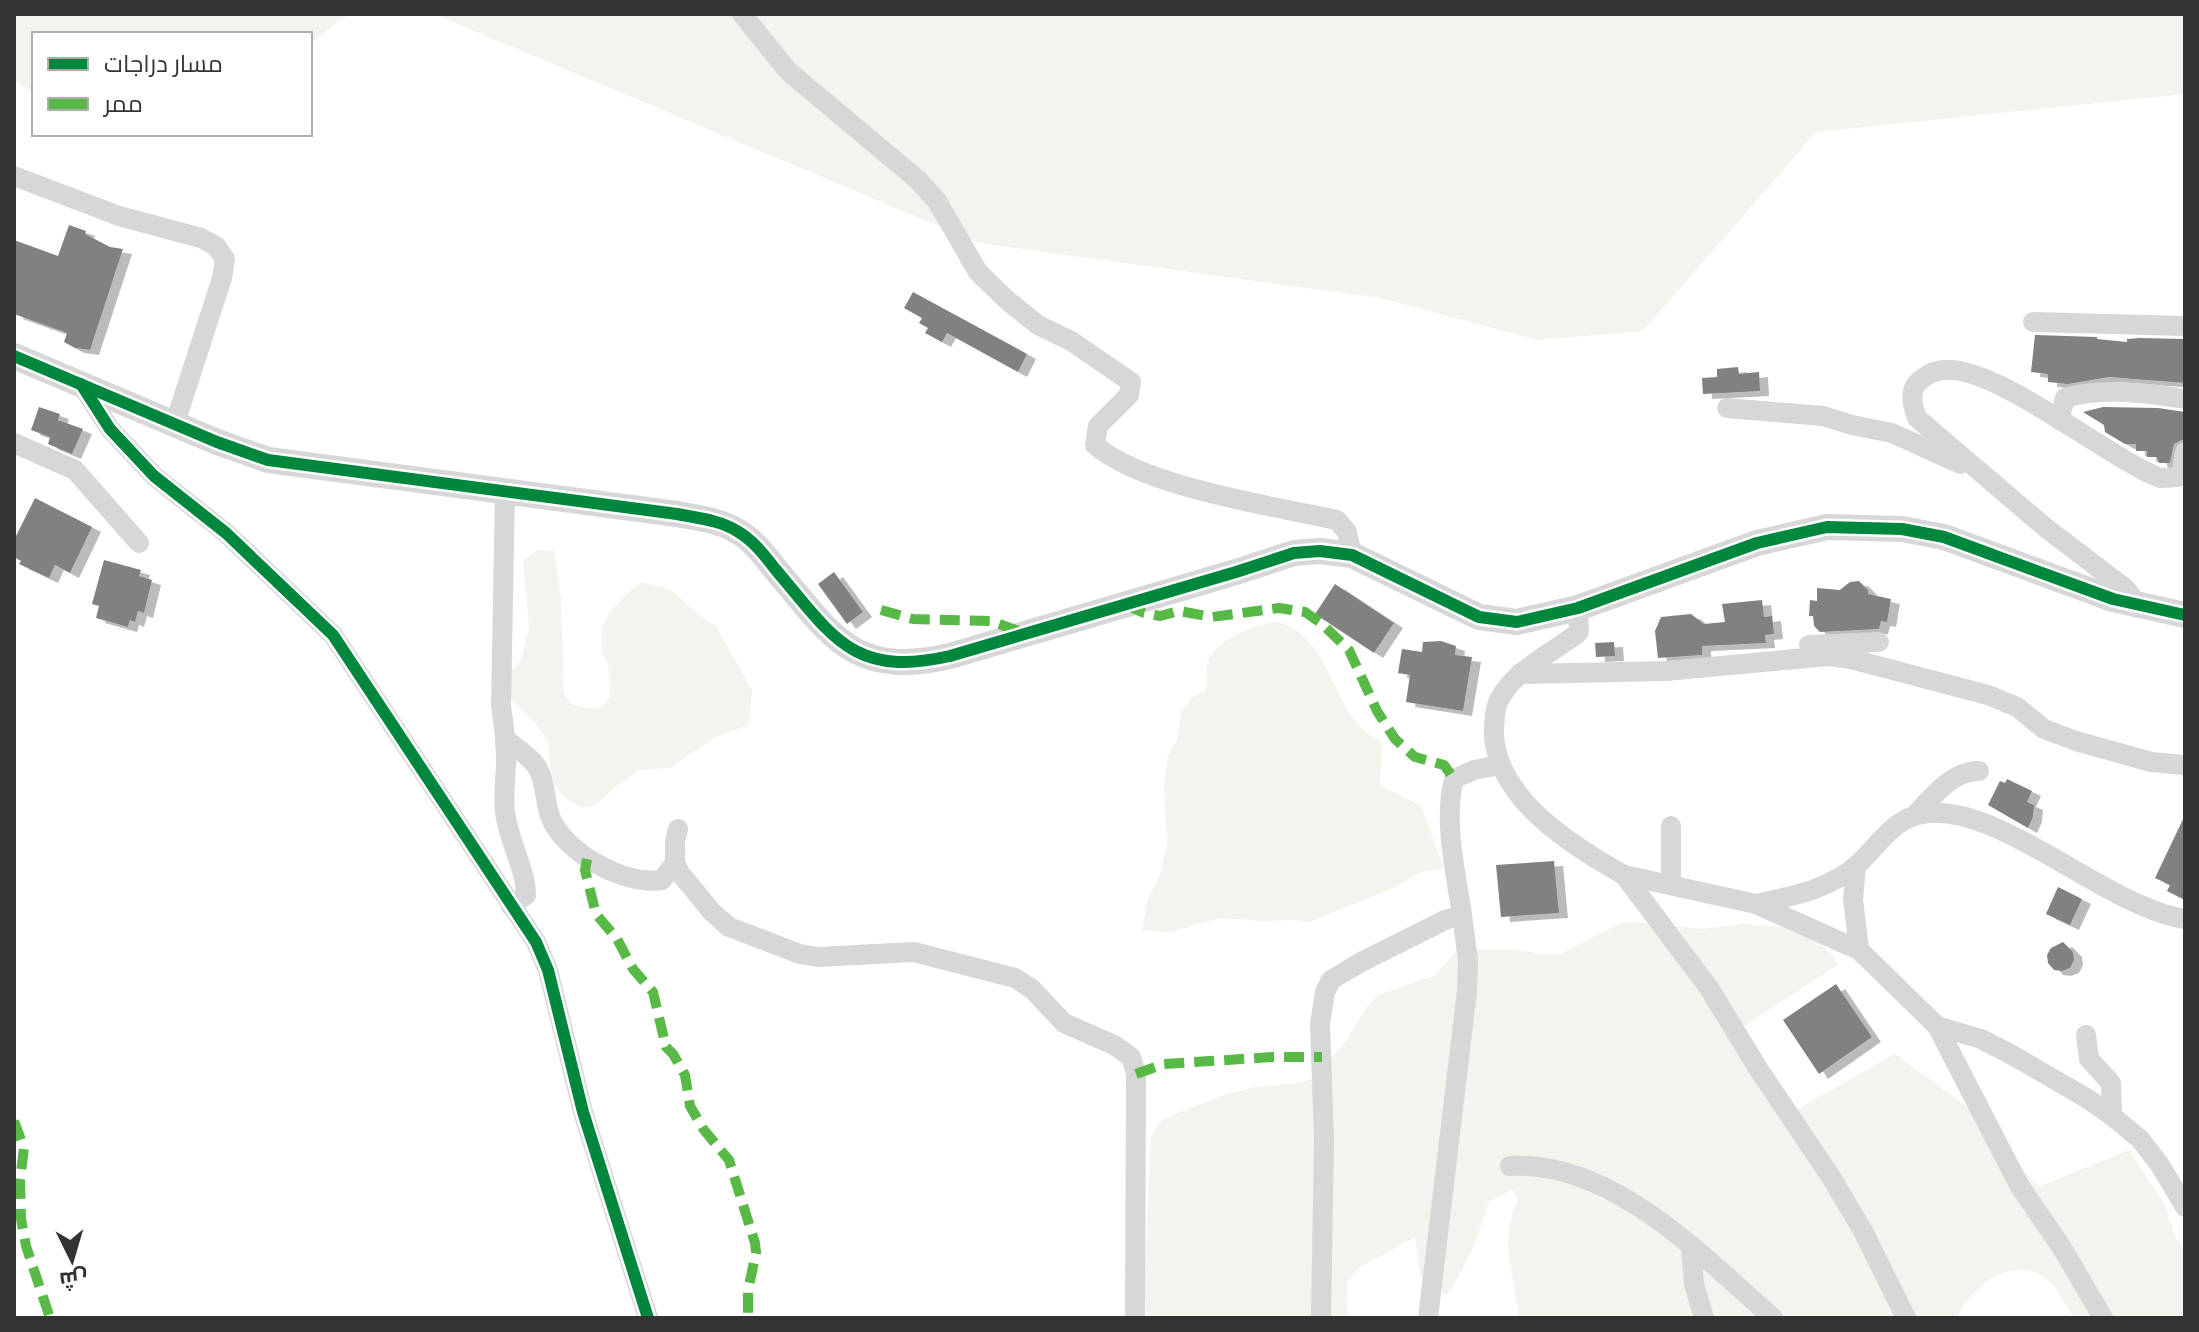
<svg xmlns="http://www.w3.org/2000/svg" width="2199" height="1332" viewBox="0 0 2199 1332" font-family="'IBM Plex Sans',Cairo,sans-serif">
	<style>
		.green { fill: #f1f5ed }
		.building { fill: #818181; filter: url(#shadow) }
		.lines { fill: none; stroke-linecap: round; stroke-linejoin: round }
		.minor { stroke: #d7d7d7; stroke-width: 20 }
		.tertiary { stroke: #d7d7d7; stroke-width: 26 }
		.quiet { stroke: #58b947; stroke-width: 10; stroke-dasharray: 20 10; stroke-linecap: butt }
		.cycleway-casing { stroke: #fff; stroke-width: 17 }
		.cycleway { stroke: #00873e; stroke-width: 12 }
	</style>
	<defs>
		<filter id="shadow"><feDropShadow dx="9" dy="5" stdDeviation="0" flood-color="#0004"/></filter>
	</defs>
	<rect width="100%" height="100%" fill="#fff"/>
	<g class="green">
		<polygon points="14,14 349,14 310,44 310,34 34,34 34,94 14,79"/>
		<polygon points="434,14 2185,14 2185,94 1816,132 1643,331 1538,340 1380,298 979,243"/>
		<path d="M538 550 554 551 561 601 564 693 573 705 587 708 601 707 610 697C609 687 610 676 608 666 607 660 603 655 602 648 597 618 621 599 641 582L671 590 701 617 716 626 752 690 749 725 716 737 670 768 639 770 615 787 595 806 581 807 568 800 556 788 551 774 548 741 531 718 512 700 507 687 510 672 521 661 529 627 523 560Z"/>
		<path d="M1276 622C1335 634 1331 724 1382 741L1380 785 1421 806 1444 868 1421 872 1389 890 1309 922 1295 920 1262 921 1220 918 1171 932 1142 931 1147 901 1160 874 1167 844 1164 786 1168 755 1176 743 1182 711 1192 698 1206 690C1207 680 1205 666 1209 658 1219 639 1256 624 1276 622Z"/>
		<path d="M1636 922 1702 929 1743 924 1811 930C1819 944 1830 951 1839 964L1739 1029 1794 1111 1895 1054 1973 1111 2038 1187 2129 1150 2163 1202 2176 1238 2185 1251V1318H2074C2065 1306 2060 1291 2049 1281 2016 1251 1971 1286 1957 1318H1519C1515 1273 1497 1245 1518 1201L1513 1190 1489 1201C1479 1234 1467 1268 1446 1295L1421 1279 1415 1237 1357 1269 1347 1283 1348 1318H1147L1144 1285 1151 1137 1162 1119 1224 1095 1255 1087 1300 1083 1313 1079 1345 1042 1366 1008 1378 995 1436 975 1457 949H1510L1549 955 1565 952 1620 924Z"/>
	</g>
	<g class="building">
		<polygon points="69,225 86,231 85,234 110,247 123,249 90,350 75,348 64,342 67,333 14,314 14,240 58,256"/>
		<polygon points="913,292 1027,354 1018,372 947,333 942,342 925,333 928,328 919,323 922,318 904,308"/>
		<polygon points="2035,335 2097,337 2097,339 2127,342 2127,339 2140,338 2184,339 2185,383 2109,377 2068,384 2048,382 2048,374 2031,372"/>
		<polygon points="1738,367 1739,374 1759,372 1760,391 1703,394 1702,378 1717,377 1717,369"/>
		<polygon points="39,407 60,414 58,420 83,429 72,454 48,444 50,437 31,430"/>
		<polygon points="2103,407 2158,408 2185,412 2184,439 2174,444 2170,463 2159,463 2157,457 2147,457 2147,451 2136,451 2136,444 2125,444 2105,432 2104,425 2083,412"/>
		<polygon points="35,498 92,527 70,573 55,565 49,578 19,564 21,561 14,557 14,540"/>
		<polygon points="104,560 141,570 139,576 152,580 144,613 138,611 135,622 130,620 128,627 96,618 99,606 92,604"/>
		<polygon points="834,572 863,612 847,624 818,584"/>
		<polygon points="1859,581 1868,590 1868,594 1891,599 1887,622 1881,621 1879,629 1820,632 1814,626 1813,616 1809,616 1810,600 1817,601 1817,588 1840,590 1850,582"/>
		<polygon points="1335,584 1394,623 1374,653 1315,614"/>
		<polygon points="1762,600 1764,617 1772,616 1774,634 1765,635 1766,643 1702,646 1702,655 1658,658 1655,631 1661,617 1691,614 1704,624 1725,622 1722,604"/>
		<polygon points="1441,641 1456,646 1455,655 1472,657 1463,711 1406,702 1410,675 1398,673 1402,649 1422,652 1423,642"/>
		<polygon points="1614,642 1615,656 1596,657 1595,643"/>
		<polygon points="2007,779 2032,791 2027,802 2034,805 2033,817 2028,828 1988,805 2000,781 2005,783"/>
		<polygon points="2185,815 2185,900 2167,891 2170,885 2155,878"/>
		<polygon points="1554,861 1559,913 1501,917 1496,865"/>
		<polygon points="2058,887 2082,899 2070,925 2046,914"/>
		<polygon points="2063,942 2073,952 2074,960 2070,968 2062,971 2054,970 2048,963 2047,955 2051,948"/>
		<polygon points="1836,984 1872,1037 1819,1074 1783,1020"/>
	</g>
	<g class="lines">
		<g class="minor">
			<path d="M742 14 788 71 918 180 937 201 978 272 1008 301 1038 325 1071 341 1131 382 1129 395 1098 426 1095 445C1143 487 1273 506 1337 520L1347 532 1352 555"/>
			<polyline points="14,176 119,216 201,238 216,246 225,259 222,278 175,423"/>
			<polyline points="2033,322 2185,326"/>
			<polyline points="81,384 110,429 154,476 226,533 333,635 536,942 548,970 583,1112 648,1318"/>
			<polyline points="1727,408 1823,416 1852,425 1892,433 1960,464"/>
			<path d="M2059 420 2065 398C2101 387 2148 393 2185 399"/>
			<polyline points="14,443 75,470 139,543"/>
			<path d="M505 490 501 706C504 725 506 743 506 762 506 781 502 799 506 818 510 843 526 871 526 895L511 906"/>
			<path d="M2138 605 2126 589 2046 528 1917 418C1912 404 1908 388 1922 379 1928 374 1937 370 1945 370 1997 366 2105 456 2160 478L2178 477 2182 471 2185 452"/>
			<path d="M1578 608 1579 632C1552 654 1516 668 1499 700 1494 710 1494 724 1494 736 1499 800 1572 846 1624 875L1756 904 1859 950 1937 1026 2019 1185 2062 1248 2103 1318"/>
			<polyline points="1809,645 1879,642"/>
			<polyline points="1519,674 1666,671 1828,656 1851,659 1988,695 2017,707 2044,729 2076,741 2151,762 2185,765"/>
			<path d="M505 739C514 746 526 754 534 763 546 777 544 799 550 816 563 852 624 886 662 880L675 863"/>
			<path d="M1915 815C1931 798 1953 770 1979 771"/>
			<polyline points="678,829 675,842 675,863 680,873 712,912 729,927 800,954 818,957 914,952 1015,978 1032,989 1064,1023 1114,1045 1131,1057 1136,1074 1135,1318"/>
			<polyline points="1856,866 1853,899 1859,950"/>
			<polyline points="1624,875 1709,988 1759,1070 1831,1177 1863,1231 1906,1318"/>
			<polyline points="1671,885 1671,826"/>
			<path d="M1756 904C1792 896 1828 890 1857 865 1876 848 1891 822 1917 815 1991 795 2106 908 2185 919"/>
			<polyline points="1937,1026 1981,1039 2014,1056 2088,1099 2112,1116 2140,1139 2160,1165 2185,1207"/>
			<polyline points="2086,1035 2089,1059 2111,1083 2112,1116"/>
			<path d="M1510 1166C1612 1160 1702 1256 1773 1318"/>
			<polyline points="1691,1248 1694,1284 1704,1318"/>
			<path d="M1321 1318 1324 1139 1320 1024 1325 992 1331 980 1361 962 1445 920 1462 915C1456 872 1443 822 1454 779L1474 770 1500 765"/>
			<polyline points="1428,1318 1467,991 1468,960 1462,915"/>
		</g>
		<path class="tertiary" d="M14 356 217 442 268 460 677 514C697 518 720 520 737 531 753 540 765 556 776 570 833 637 853 678 950 656L1236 572 1294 553 1320 551 1352 555 1479 617 1517 622 1578 608 1757 543 1827 527 1902 529 1944 537 2113 599 2185 615"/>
		<g class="quiet">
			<polyline points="1126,605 1144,613 1160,616 1179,611 1212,617 1279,608 1305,612 1321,623 1349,650 1377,711 1395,739 1415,757 1444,765 1454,779"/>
			<polyline points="881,610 913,619 991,621 1024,633"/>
			<polyline points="587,859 585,870 596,914 617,939 633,969 653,992 666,1047 673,1054 685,1075 690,1106 704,1130 729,1160 755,1243 756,1252 748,1291 748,1318"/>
			<polyline points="1136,1074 1164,1064 1273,1057 1322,1057"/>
			<polyline points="14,1121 24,1148 20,1180 21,1219 26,1246 50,1318"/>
		</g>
		<g class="cycleway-casing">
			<g id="cycleway">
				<path d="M14 356 217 442 268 460 677 514C697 518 720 520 737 531 753 540 765 556 776 570 833 637 853 678 950 656L1236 572 1294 553 1320 551 1352 555 1479 617 1517 622 1578 608 1757 543 1827 527 1902 529 1944 537 2113 599 2185 615"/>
				<polyline points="81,384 110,429 154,476 226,533 333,635 536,942 548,970 583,1112 648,1318"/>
			</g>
		</g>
		<use href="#cycleway" class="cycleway"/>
	</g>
	<rect width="2199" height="1332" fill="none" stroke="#333333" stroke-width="32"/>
	<rect x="32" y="32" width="280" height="104" fill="#ffffff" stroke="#adadad" stroke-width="2"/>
	<rect x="48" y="58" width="40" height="12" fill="#00873e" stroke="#adadad" stroke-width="2"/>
	<text x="104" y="72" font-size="24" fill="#333333">مسار دراجات</text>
	<rect x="48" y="98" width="40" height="12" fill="#58b947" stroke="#adadad" stroke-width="2"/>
	<text x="104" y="112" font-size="24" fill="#333333">ممر</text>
	<g transform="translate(72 1260) rotate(175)" stroke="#ffffff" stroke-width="6" paint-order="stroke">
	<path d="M0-6L14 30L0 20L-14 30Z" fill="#333333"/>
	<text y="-12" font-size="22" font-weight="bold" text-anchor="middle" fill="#333333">ش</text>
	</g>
</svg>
